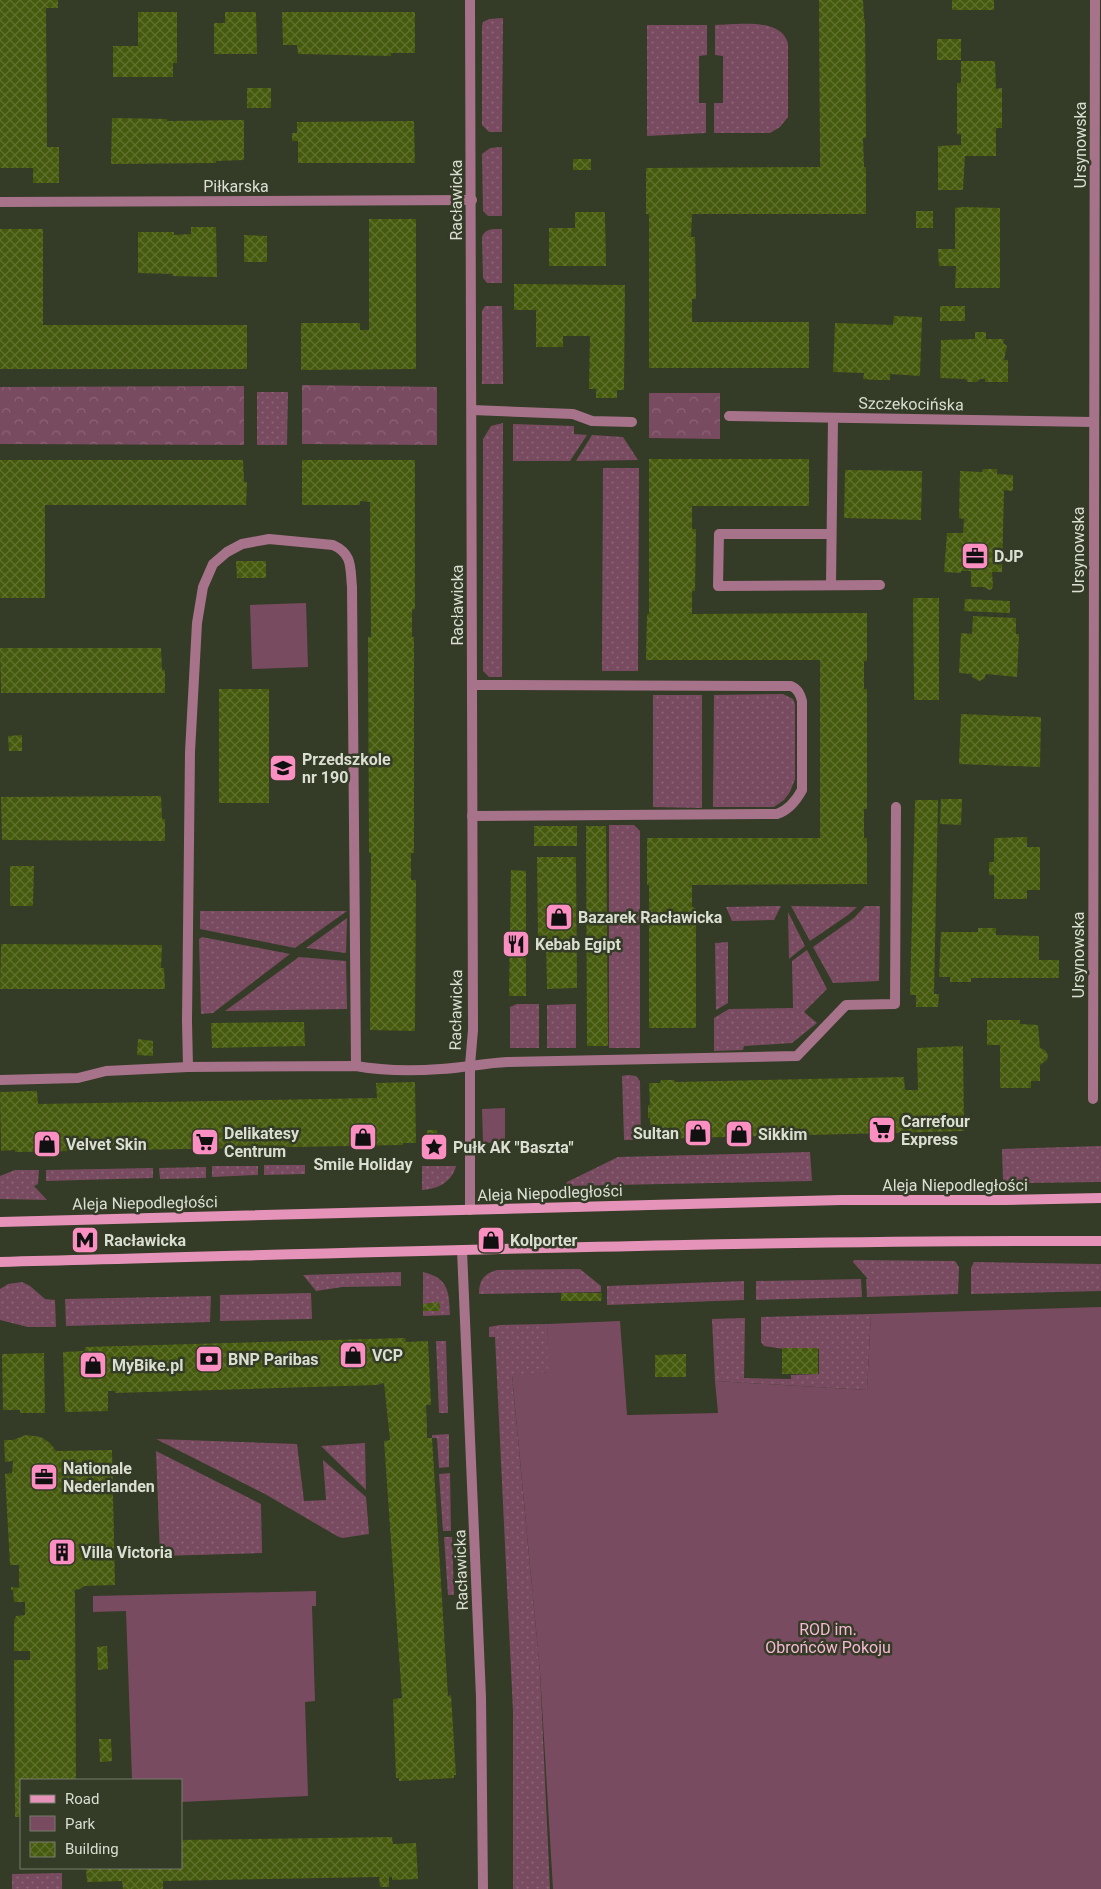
<svg xmlns="http://www.w3.org/2000/svg" width="1101" height="1889" viewBox="0 0 1101 1889" font-family="Roboto,sans-serif">
	<style>
		.grass { fill: url(#grass-dots) }
		.forest { fill: url(#forest-crowns) }
		.green { fill: #794b60 }
		.building { fill: url(#building-cross-hatch) }
		.lines { fill: none; stroke-linecap: round; stroke-linejoin: round }
		.minor { stroke: #a7738a; stroke-width: 10 }
		.secondary { stroke: #e693b9; stroke-width: 10 }
		.labels { text-anchor: middle; dominant-baseline: central; stroke-width: 5; stroke-linejoin: round; paint-order: stroke }
		.street-label { font-size: 16px; fill: #dadfd2; stroke: #343b26 }
		.poi-label { font-size: 16px; font-weight: bold; fill: #dadfd2; stroke: #343b26; text-anchor: start }
		.park-label { font-size: 16px; fill: #f7b9d4; stroke: #343b26 }
	</style>
	<defs>
		<pattern id="grass-dots" width="8" height="8" patternUnits="userSpaceOnUse" patternTransform="scale(1.25)"><rect width="8" height="8" fill="#794b60"/><path d="M2 2h.1M6 6h.1" fill="none" stroke="#8b6476" stroke-width="1.8" stroke-linecap="round"/></pattern>
		<pattern id="forest-crowns" width="20" height="18" patternUnits="userSpaceOnUse" patternTransform="scale(1.25)"><rect width="20" height="18" fill="#794b60"/><path d="M2 6a3 3 0 1 1 6 0M12 15a3 3 0 1 1 6 0" fill="none" stroke="#8b6476"/></pattern>
		<pattern id="building-cross-hatch" width="8" height="8" patternUnits="userSpaceOnUse" patternTransform="scale(1.25)"><rect width="8" height="8" fill="#465a0d"/><path d="M0 0l8 8M0 8l8-8" fill="none" stroke="#60712f"/></pattern>
	</defs>
	<rect width="100%" height="100%" fill="#343b26"/>
	<g class="grass">
		<polygon points="503,18 502,132 489,132 482,125 482,26 483,22 489,19"/>
		<polygon points="647,25 707,25 707,55 699,56 699,103 706,103 706,133 647,136"/>
		<path d="M715 25C737 25 780 17 788 43V117L780 127 770 133H714V103H723V56L715 55Z"/>
		<polygon points="502,147 502,216 488,216 483,211 482,154 490,148"/>
		<path d="M502 229V283H487L483 278 482 237C485 228 494 229 502 229Z"/>
		<polygon points="485,306 502,306 503,384 482,384 482,311"/>
		<polygon points="257,392 288,392 287,445 257,445"/>
		<polygon points="503,423 502,677 489,677 483,671 483,439 491,426"/>
		<polygon points="513,424 574,426 574,434 587,435 570,461 513,461"/>
		<polygon points="592,435 623,437 638,460 576,461"/>
		<polygon points="603,468 639,468 638,671 602,671"/>
		<polygon points="783,694 793,699 795,704 795,779 790,792 784,800 774,807 713,807 714,695"/>
		<polygon points="653,695 702,695 702,808 653,807"/>
		<polygon points="609,825 634,825 640,831 640,1048 609,1048"/>
		<polygon points="781,906 774,920 732,921 726,907"/>
		<polygon points="791,906 857,907 848,915 810,941"/>
		<polygon points="865,906 880,906 879,981 833,983 813,947 854,918"/>
		<polygon points="200,911 347,911 295,948 200,929"/>
		<polygon points="788,912 805,946 789,959"/>
		<polygon points="347,918 346,953 306,948"/>
		<polygon points="202,937 290,954 213,1013 201,1014 199,939"/>
		<polygon points="728,942 728,1003 716,1010 715,943"/>
		<polygon points="807,950 827,989 804,1012 817,1023 792,1043 744,1046 743,1050 714,1051 714,1018 729,1009 793,1008 792,961"/>
		<polygon points="299,957 346,961 347,1009 225,1011"/>
		<polygon points="517,1004 539,1004 539,1048 510,1048 510,1007"/>
		<polygon points="576,1004 576,1048 547,1048 547,1005"/>
		<polygon points="628,1075 636,1076 640,1081 641,1140 624,1140 622,1076"/>
		<polygon points="1101,1146 1101,1182 1026,1183 1003,1181 1002,1149"/>
		<polygon points="810,1152 812,1181 565,1186 567,1182 618,1157"/>
		<polygon points="264,1165 305,1165 305,1174 264,1175"/>
		<polygon points="212,1166 258,1166 258,1175 212,1177"/>
		<path d="M422 1166H456C452 1182 438 1189 422 1190Z"/>
		<polygon points="206,1167 206,1178 160,1179 159,1168"/>
		<polygon points="153,1168 153,1178 46,1181 46,1170"/>
		<polygon points="15,1170 39,1170 38,1184 34,1186 47,1200 0,1199 0,1176"/>
		<polygon points="854,1260 955,1261 959,1267 958,1294 867,1297 866,1279 868,1279 853,1262"/>
		<polygon points="974,1262 1101,1264 1101,1291 971,1294 971,1268"/>
		<path d="M580 1269 601 1286V1292L479 1294C479 1281 483 1274 497 1270Z"/>
		<polygon points="401,1272 401,1286 342,1287 316,1291 303,1275"/>
		<path d="M423 1272C449 1278 449 1292 450 1315L423 1316V1311L440 1310 439 1303 423 1304Z"/>
		<polygon points="861,1279 862,1297 756,1300 756,1281"/>
		<polygon points="744,1281 744,1300 607,1305 607,1286"/>
		<polygon points="22,1282 30,1286 45,1299 55,1300 56,1327 28,1327 0,1320 0,1289 8,1284"/>
		<polygon points="311,1293 312,1319 220,1321 220,1295"/>
		<polygon points="211,1296 210,1322 66,1326 65,1299"/>
		<polygon points="871,1314 867,1390 715,1381 712,1319 745,1318 744,1378 791,1379 791,1375 819,1374 819,1349 784,1349 764,1346 761,1342 761,1317"/>
		<polygon points="547,1324 549,1372 512,1376 540,1672 550,1889 513,1889 513,1711 495,1337 489,1337 489,1327 500,1325"/>
		<polygon points="436,1341 446,1341 448,1413 439,1413"/>
		<polygon points="449,1434 449,1467 439,1468 437,1438 432,1438 432,1435"/>
		<polygon points="156,1439 297,1444 304,1501 326,1500 323,1460 366,1497 369,1534 342,1538 337,1536 265,1494"/>
		<polygon points="365,1443 366,1490 321,1446"/>
		<polygon points="156,1451 261,1504 262,1553 160,1556"/>
		<polygon points="450,1473 451,1531 443,1531 439,1474"/>
		<polygon points="444,1537 452,1537 454,1595 448,1595"/>
		<polygon points="62,1873 62,1889 12,1889 12,1874"/>
	</g>
	<g class="forest">
		<polygon points="302,385 437,387 437,445 302,444"/>
		<polygon points="244,386 244,445 0,444 0,387"/>
		<polygon points="649,393 720,393 720,439 649,438"/>
	</g>
	<g class="green">
		<polygon points="306,603 308,667 252,669 250,605"/>
		<polygon points="505,1108 505,1142 483,1143 482,1109"/>
		<polygon points="1101,1307 1101,1889 553,1889 540,1672 512,1375 548,1372 547,1324 620,1321 627,1415 718,1413 715,1381 867,1390 871,1314"/>
		<polygon points="316,1591 316,1606 312,1606 315,1701 305,1702 308,1796 181,1802 181,1780 132,1780 126,1611 93,1612 93,1596"/>
	</g>
	<g class="building">
		<polygon points="0,0 58,0 58,8 46,8 47,147 59,147 59,183 33,183 33,168 0,168"/>
		<polygon points="819,0 863,0 864,19 865,19 866,138 863,138 864,167 866,167 866,214 692,214 691,237 695,237 696,299 692,299 692,322 809,322 809,368 649,368 649,214 646,214 646,168 820,167"/>
		<rect x="952" y="0" width="42" height="10"/>
		<polygon points="138,12 177,12 177,63 173,63 173,77 113,77 113,46 138,46"/>
		<polygon points="225,12 256,12 257,54 214,54 214,23 225,23"/>
		<polygon points="282,12 415,12 415,53 391,53 391,56 298,54 297,45 283,45"/>
		<rect x="937" y="39" width="24" height="21"/>
		<polygon points="961,61 995,61 996,89 1002,88 1002,128 996,128 996,156 965,156 963,190 938,190 938,146 961,145 961,134 957,134 957,83 961,83"/>
		<rect x="247" y="88" width="24" height="20"/>
		<polygon points="112,118 167,119 167,121 244,120 244,160 216,161 216,163 111,164"/>
		<polygon points="414,121 415,163 298,163 298,141 292,141 292,133 297,133 297,122"/>
		<rect x="573" y="159" width="18" height="11"/>
		<polygon points="963,207 1000,208 1000,288 955,288 956,266 939,266 938,249 955,249 955,208"/>
		<rect x="916" y="211" width="17" height="17"/>
		<polygon points="575,212 605,212 606,266 549,266 549,228 575,228"/>
		<polygon points="369,219 416,219 416,369 301,370 301,323 360,323 360,330 369,330"/>
		<polygon points="191,227 216,227 217,277 172,276 173,274 138,273 138,232 174,232 174,235 191,234"/>
		<polygon points="0,229 43,229 43,325 247,325 247,369 0,369"/>
		<polygon points="244,235 267,236 267,262 244,262"/>
		<polygon points="514,284 625,285 624,390 617,390 617,398 596,398 596,389 589,389 590,336 563,336 563,347 536,347 536,310 514,310"/>
		<rect x="940" y="306" width="25" height="15"/>
		<polygon points="894,316 922,317 920,376 890,374 890,380 876,380 863,379 864,373 833,372 835,323 893,325"/>
		<polygon points="975,332 986,332 986,339 1004,339 1003,343 1007,346 1004,360 1008,360 1008,382 985,382 985,379 980,379 977,382 968,382 965,379 940,378 941,340 975,339"/>
		<polygon points="649,459 809,459 809,506 692,506 692,529 696,529 695,591 692,591 692,614 867,613 867,661 864,661 864,689 867,689 867,809 864,809 864,838 867,838 867,884 692,885 692,907 696,908 696,1028 649,1028 649,885 647,885 647,838 820,838 820,660 646,660 647,614 649,614"/>
		<polygon points="0,460 243,460 244,482 247,482 246,505 45,505 45,598 0,598"/>
		<polygon points="302,460 415,460 415,609 412,610 412,637 414,637 414,853 411,853 411,880 416,880 415,1031 370,1030 371,853 369,853 368,637 371,637 370,502 360,501 360,505 302,505"/>
		<polygon points="983,469 997,469 997,474 1013,475 1013,491 1004,490 1002,572 992,572 993,585 992,589 989,590 984,587 971,587 971,571 961,571 961,573 944,572 947,533 963,533 964,519 959,518 960,471 982,472"/>
		<polygon points="845,470 922,471 921,520 844,518"/>
		<polygon points="236,561 266,561 266,578 237,578"/>
		<polygon points="913,598 939,598 939,700 914,700"/>
		<polygon points="965,599 1010,601 1010,613 964,611"/>
		<polygon points="973,616 1016,618 1016,634 1019,634 1017,677 986,674 984,679 979,681 972,677 972,674 959,673 961,633 972,634"/>
		<polygon points="0,648 161,648 162,670 165,670 165,693 1,693"/>
		<rect x="219" y="689" width="50" height="114"/>
		<polygon points="961,714 1041,717 1040,767 959,764"/>
		<polygon points="22,735 22,751 9,751 8,736"/>
		<polygon points="161,796 162,819 165,819 165,841 2,840 1,797"/>
		<polygon points="941,799 962,799 961,825 940,824"/>
		<polygon points="915,800 938,800 934,994 939,994 938,1007 916,1007 916,995 910,995"/>
		<rect x="534" y="826" width="43" height="20"/>
		<polygon points="586,826 606,826 608,1046 587,1046"/>
		<polygon points="1027,837 1027,847 1040,847 1040,890 1027,890 1027,899 994,899 994,875 989,875 989,862 994,862 994,838"/>
		<polygon points="537,857 576,857 577,988 547,989 546,940 538,940"/>
		<polygon points="10,866 34,866 33,906 10,906"/>
		<polygon points="511,870 526,871 526,996 509,996"/>
		<polygon points="978,928 996,928 996,935 1039,936 1039,960 1059,960 1059,978 971,978 971,982 950,982 950,977 939,977 941,932 978,932"/>
		<polygon points="1,944 162,945 161,968 164,968 165,989 0,989"/>
		<polygon points="987,1020 1020,1020 1020,1024 1038,1025 1040,1048 1045,1050 1048,1055 1047,1060 1040,1065 1040,1081 1031,1081 1031,1088 1000,1088 1000,1045 987,1045"/>
		<polygon points="304,1022 305,1046 212,1048 211,1023"/>
		<polygon points="138,1039 153,1041 153,1056 137,1055"/>
		<polygon points="963,1046 964,1131 651,1139 650,1118 648,1118 648,1105 650,1105 649,1083 660,1083 661,1080 674,1080 675,1082 904,1077 905,1090 918,1090 917,1048"/>
		<polygon points="415,1082 416,1143 403,1143 403,1145 15,1152 15,1150 1,1151 0,1092 37,1091 38,1104 377,1098 376,1083"/>
		<polygon points="427,1130 437,1130 438,1147 428,1147"/>
		<polygon points="561,1293 602,1293 601,1301 561,1301"/>
		<polygon points="439,1302 440,1311 423,1311 423,1304"/>
		<polygon points="405,1338 406,1342 428,1341 431,1405 426,1405 427,1427 427,1438 432,1438 448,1696 451,1695 456,1775 454,1775 454,1778 399,1781 399,1778 396,1778 393,1699 402,1698 384,1441 390,1440 384,1383 377,1385 115,1393 115,1391 108,1391 108,1411 65,1412 63,1352 85,1351 85,1347"/>
		<rect x="782" y="1348" width="36" height="26"/>
		<polygon points="44,1353 45,1413 20,1413 20,1410 3,1410 2,1354"/>
		<polygon points="686,1354 686,1377 655,1377 655,1355"/>
		<polygon points="26,1435 41,1437 50,1443 56,1451 112,1450 115,1585 84,1586 80,1589 75,1590 76,1780 21,1780 21,1817 15,1817 14,1660 30,1660 30,1651 14,1651 14,1621 16,1616 25,1615 25,1602 14,1602 13,1590 11,1590 11,1587 19,1588 19,1565 10,1565 5,1474 12,1473 13,1461 5,1462 4,1440 13,1440"/>
		<polygon points="107,1646 108,1669 98,1670 97,1647"/>
		<polygon points="99,1739 111,1739 112,1761 100,1762"/>
		<polygon points="392,1837 393,1844 416,1843 418,1879 392,1880 392,1877 389,1877 389,1887 380,1887 379,1877 163,1881 163,1889 123,1889 122,1881 87,1882 86,1868 181,1868 181,1840"/>
	</g>
	<g class="lines">
		<g class="minor">
			<polyline points="0,202 472,200"/>
			<polyline points="472,410 573,414 592,421 632,422"/>
			<polyline points="729,416 1093,422"/>
			<polyline points="831,534 719,534 718,586 880,585"/>
			<polyline points="831,585 833,418"/>
			<path d="M472 685 791 686C798 689 800 694 802 701V790C796 801 789 810 777 814L472 816"/>
			<path d="M188 1067 187 1021 190 752 197 623 203 587 213 564 227 552 242 544 269 539 333 545C353 554 350 568 352 587L356 1066"/>
			<path d="M0 1080 78 1078 106 1071 188 1067 356 1066C384 1071 413 1071 441 1069 463 1068 485 1063 507 1062L797 1056 846 1005 895 1004 896 807"/>
			<polyline points="1093,1099 1095,0"/>
			<polyline points="470,1210 470,1065 473,1030 470,0"/>
			<polyline points="462,1250 481,1697 483,1889"/>
		</g>
		<g class="secondary">
			<polyline points="0,1222 842,1200 1005,1200 1101,1198"/>
			<path d="M0 1262C367 1253 734 1240 1101 1241"/>
		</g>
	</g>
	<defs>
		<g id="office-square" transform="scale(1.4375)"><rect x="-9" y="-9" width="18" height="18" rx="4" fill="#fc8fc2" stroke="#343b26"/><path d="M-6-3h4V-5.5h4V-3h4V5H-6ZM-1-4.5V-3h2v-1.5ZM-6 0V1H6V0Z" fill="#111"/></g>
		<g id="school-square" transform="scale(1.4375)"><rect x="-9" y="-9" width="18" height="18" rx="4" fill="#fc8fc2" stroke="#343b26"/><path d="M0-5L7-2L0 1L-7-2ZM-4 1L0 2.5L4 1V4Q0 6-4 4Z" fill="#111"/></g>
		<g id="shop-square" transform="scale(1.4375)"><rect x="-9" y="-9" width="18" height="18" rx="4" fill="#fc8fc2" stroke="#343b26"/><path d="M-5-2.5h2.3a2.7 3.5 0 0 1 5.4 0H5L5.5 6h-11ZM-1.5-2.5h3a1.5 2.3 0 0 0-3 0Z" fill="#111"/></g>
		<g id="restaurant-square" transform="scale(1.4375)"><rect x="-9" y="-9" width="18" height="18" rx="4" fill="#fc8fc2" stroke="#343b26"/><path d="M-5-6h1v4h1v-4h1v4h1v-4h1v5L-1.5 .5V6h-2V.5L-5-1ZM5-6V6H3V1.5H1.5Q1.5-4 5-6Z" fill="#111"/></g>
		<g id="supermarket-square" transform="scale(1.4375)"><rect x="-9" y="-9" width="18" height="18" rx="4" fill="#fc8fc2" stroke="#343b26"/><path d="M-6-5.5h2.5l.6 2H6L4.5 2H-2.5L-4.4-4H-6ZM-1.5 3.2a1.3 1.3 0 1 0 .1 0ZM3 3.2a1.3 1.3 0 1 0 .1 0Z" fill="#111"/></g>
		<g id="sight-square" transform="scale(1.4375)"><rect x="-9" y="-9" width="18" height="18" rx="4" fill="#fc8fc2" stroke="#343b26"/><path d="M0-6L1.8-2.2L6-1.7L2.9 1.2L3.7 5.4L0 3.3L-3.7 5.4L-2.9 1.2L-6-1.7L-1.8-2.2Z" fill="#111"/></g>
		<g id="metro-square" transform="scale(1.4375)"><rect x="-9" y="-9" width="18" height="18" rx="4" fill="#fc8fc2" stroke="#343b26"/><path d="M-5.5 5V-5H-3L0 0L3-5H5.5V5H3V-.5L0 4L-3-.5V5Z" fill="#111"/></g>
		<g id="bank-square" transform="scale(1.4375)"><rect x="-9" y="-9" width="18" height="18" rx="4" fill="#fc8fc2" stroke="#343b26"/><path d="M-6-4H6V4H-6ZM0-2.3a2.3 2.3 0 1 0 0 4.6a2.3 2.3 0 1 0 0-4.6Z" fill="#111"/></g>
		<g id="building-square" transform="scale(1.4375)"><rect x="-9" y="-9" width="18" height="18" rx="4" fill="#fc8fc2" stroke="#343b26"/><path d="M-4-6H4V6H1V3H-1V6H-4ZM-2.5-4.3h1.7v1.8h-1.7ZM.8-4.3h1.7v1.8H.8ZM-2.5-1h1.7V.8h-1.7ZM.8-1h1.7V.8H.8Z" fill="#111"/></g>
	</defs>
	<g fill-rule="evenodd">
		<use href="#office-square" x="975" y="556"/>
		<use href="#school-square" x="283" y="768"/>
		<use href="#shop-square" x="559" y="917"/>
		<use href="#restaurant-square" x="516" y="944"/>
		<use href="#supermarket-square" x="882" y="1130"/>
		<use href="#shop-square" x="698" y="1133"/>
		<use href="#shop-square" x="739" y="1134"/>
		<use href="#shop-square" x="363" y="1137"/>
		<use href="#supermarket-square" x="205" y="1142"/>
		<use href="#shop-square" x="47" y="1144"/>
		<use href="#sight-square" x="434" y="1147"/>
		<use href="#metro-square" x="85" y="1240"/>
		<use href="#shop-square" x="491" y="1240"/>
		<use href="#shop-square" x="353" y="1355"/>
		<use href="#bank-square" x="209" y="1359"/>
		<use href="#shop-square" x="93" y="1365"/>
		<use href="#office-square" x="44" y="1477"/>
		<use href="#building-square" x="62" y="1552"/>
	</g>
	<g class="labels">
		<g class="street-label">
			<text transform="translate(1080 145) rotate(-90)">Ursynowska</text>
			<text x="236" y="186">Piłkarska</text>
			<text transform="translate(456 200) rotate(-90)">Racławicka</text>
			<text transform="translate(911 404) rotate(1)">Szczekocińska</text>
			<text transform="translate(1078 550) rotate(-90)">Ursynowska</text>
			<text transform="translate(457 605) rotate(-90)">Racławicka</text>
			<text transform="translate(1078 955) rotate(-90)">Ursynowska</text>
			<text transform="translate(456 1010) rotate(-89)">Racławicka</text>
			<text x="955" y="1185">Aleja Niepodległości</text>
			<text transform="translate(550 1193) rotate(-2)">Aleja Niepodległości</text>
			<text transform="translate(145 1203) rotate(-1)">Aleja Niepodległości</text>
			<text transform="translate(461 1570) rotate(-92)">Racławicka</text>
		</g>
		<g class="poi-label">
			<text x="994" y="556">DJP</text>
			<text x="302" y="759">Przedszkole<tspan x="302" dy="18">nr 190</tspan></text>
			<text x="578" y="917">Bazarek Racławicka</text>
			<text x="535" y="944">Kebab Egipt</text>
			<text x="901" y="1121">Carrefour<tspan x="901" dy="18">Express</tspan></text>
			<text x="224" y="1133">Delikatesy<tspan x="224" dy="18">Centrum</tspan></text>
			<text x="679" y="1133" text-anchor="end">Sultan</text>
			<text x="758" y="1134">Sikkim</text>
			<text x="66" y="1144">Velvet Skin</text>
			<text x="453" y="1147">Pułk AK "Baszta"</text>
			<text x="363" y="1164" text-anchor="middle">Smile Holiday</text>
			<text x="104" y="1240">Racławicka</text>
			<text x="510" y="1240">Kolporter</text>
			<text x="372" y="1355">VCP</text>
			<text x="228" y="1359">BNP Paribas</text>
			<text x="112" y="1365">MyBike.pl</text>
			<text x="63" y="1468">Nationale<tspan x="63" dy="18">Nederlanden</tspan></text>
			<text x="81" y="1552">Villa Victoria</text>
		</g>
		<g class="park-label">
			<text x="828" y="1629">ROD im.<tspan x="828" dy="18">Obrońców Pokoju</tspan></text>
		</g>
	</g>
	<rect x="20" y="1779" width="162" height="90" fill="#343b26" stroke="#767d6b"/>
	<rect x="30" y="1795" width="25" height="8" fill="#e693b9" stroke="#767d6b"/>
	<text x="65" y="1804" font-size="15" fill="#dadfd2">Road</text>
	<rect x="30" y="1816" width="25" height="15" fill="#794b60" stroke="#767d6b"/>
	<text x="65" y="1829" font-size="15" fill="#dadfd2">Park</text>
	<rect x="30" y="1842" width="25" height="15" fill="url(#building-cross-hatch)" stroke="#767d6b"/>
	<text x="65" y="1854" font-size="15" fill="#dadfd2">Building</text>
</svg>
